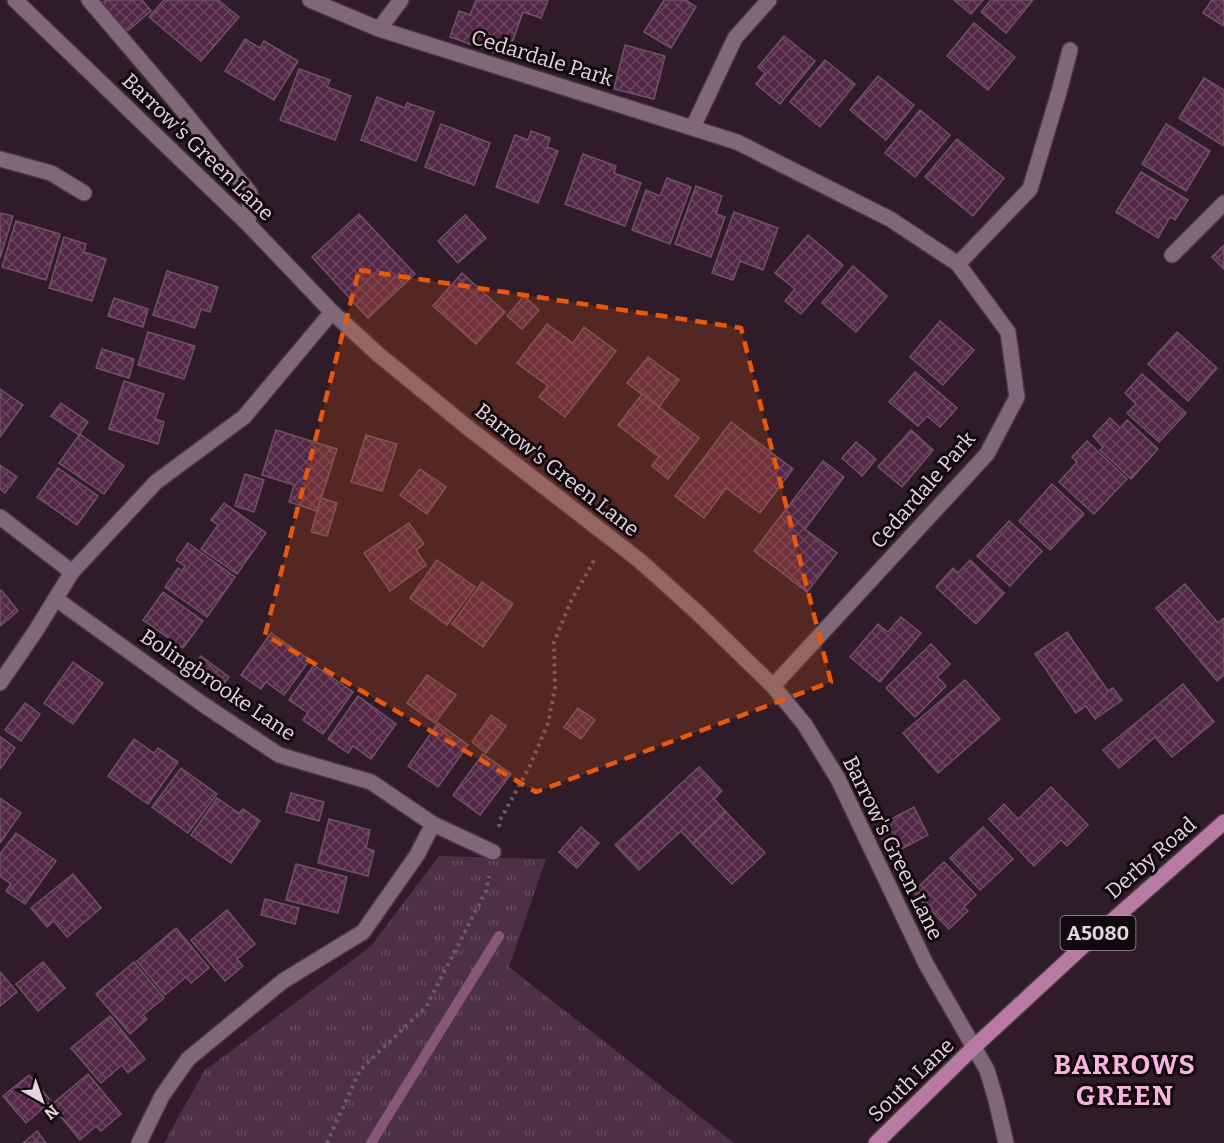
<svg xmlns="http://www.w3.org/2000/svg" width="1224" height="1143" viewBox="0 0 1224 1143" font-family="Bitter,serif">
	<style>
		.grass { fill: url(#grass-tufts) }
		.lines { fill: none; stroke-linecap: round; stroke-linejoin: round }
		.stream { stroke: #885778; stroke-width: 10 }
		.building { fill: url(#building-cross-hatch); stroke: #6d5464; stroke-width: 1.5 }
		.minor-casing { stroke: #483742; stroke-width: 18 }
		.major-casing { stroke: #483742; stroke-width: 18 }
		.path { stroke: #6d5a67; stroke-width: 4; stroke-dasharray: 3 4.5; stroke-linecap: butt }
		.minor { stroke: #816878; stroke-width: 15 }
		.major { stroke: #b77aa3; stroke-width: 15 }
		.marked { fill: #e8590c; fill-opacity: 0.2; stroke: #e8590c; stroke-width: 4.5; stroke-dasharray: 12 8; stroke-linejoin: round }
		.labels { text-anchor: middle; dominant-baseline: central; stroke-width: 6; stroke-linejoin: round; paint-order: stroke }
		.shield { fill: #12090f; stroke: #a598a0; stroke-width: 1.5 }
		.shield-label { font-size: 20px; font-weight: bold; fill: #e4d5de }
		.street-label { font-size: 21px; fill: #e4d5de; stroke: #12090f }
		.district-label { font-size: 27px; font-weight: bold; letter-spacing: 1.5px; fill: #f9b3e1; stroke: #12090f }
	</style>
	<defs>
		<pattern id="grass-tufts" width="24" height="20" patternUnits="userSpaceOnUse" patternTransform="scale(1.5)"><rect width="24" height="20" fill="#4c3043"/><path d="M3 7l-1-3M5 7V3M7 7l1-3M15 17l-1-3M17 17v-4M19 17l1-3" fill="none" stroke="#664d5e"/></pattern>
		<pattern id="building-cross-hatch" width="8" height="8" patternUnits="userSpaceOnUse" patternTransform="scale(1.5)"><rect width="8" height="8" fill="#542746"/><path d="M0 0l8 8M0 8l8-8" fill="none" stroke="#6c4560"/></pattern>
	</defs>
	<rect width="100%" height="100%" fill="#301b29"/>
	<polygon class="grass" points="439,856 546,859 509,967 734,1143 164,1143 204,1071 371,946"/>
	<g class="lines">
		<polyline class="stream" points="371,1143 499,936"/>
	</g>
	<g class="building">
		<polygon points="106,0 142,0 151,11 124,34 100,5"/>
		<polygon points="164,0 218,0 239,17 201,61 149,17"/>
		<polygon points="476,0 548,0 541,18 523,12 507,57 450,37 459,11 470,15"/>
		<polygon points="664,0 686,0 696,7 671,48 644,32"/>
		<polygon points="954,0 983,0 971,14"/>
		<polygon points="991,0 1033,0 1006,33 981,12"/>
		<polygon points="1212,0 1224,0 1224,26 1203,13"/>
		<polygon points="974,23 1015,57 988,90 947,56"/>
		<polygon points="784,36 815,61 780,104 756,84 765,73 758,67"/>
		<polygon points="245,39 260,48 264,41 298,61 274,100 225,71"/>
		<polygon points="625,45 665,56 654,99 614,89"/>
		<polygon points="825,60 855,84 820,127 790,102"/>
		<polygon points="299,69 330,80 327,87 351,96 335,140 280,120"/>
		<polygon points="878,76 914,105 886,140 850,110"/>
		<polygon points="1204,78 1224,90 1224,146 1179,118"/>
		<polygon points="377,97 405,108 407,103 434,112 416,161 361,140"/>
		<polygon points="920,110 950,135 915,177 885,153"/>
		<polygon points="441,124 490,143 474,185 425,167"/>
		<polygon points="1166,124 1210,151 1186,191 1142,164"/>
		<polygon points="531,131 550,138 547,147 558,151 538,203 496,187 515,135 528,140"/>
		<polygon points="957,139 1004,178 973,216 925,177"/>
		<polygon points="583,154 616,166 614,173 641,183 625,226 565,204"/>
		<polygon points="1141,172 1188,200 1175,220 1170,217 1158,238 1116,212"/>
		<polygon points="667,178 691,187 670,244 632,230 646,190 660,196"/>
		<polygon points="696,186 722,196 716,214 725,217 711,257 675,244"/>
		<polygon points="734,212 778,228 763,270 740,261 733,280 712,273"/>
		<polygon points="0,213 13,216 0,258"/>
		<polygon points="359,214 415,274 368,318 312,257"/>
		<polygon points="465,215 486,238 458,263 438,241"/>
		<polygon points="16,221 60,234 46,280 2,267"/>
		<polygon points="808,235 843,265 801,314 785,301 795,289 775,273"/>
		<polygon points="64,237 86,244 84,252 106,259 92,301 49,288"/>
		<polygon points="1224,245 1224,269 1212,257"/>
		<polygon points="853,266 887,296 856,332 822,303"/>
		<polygon points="167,271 218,287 210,312 201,309 195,328 153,315"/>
		<polygon points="462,273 505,312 476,344 433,306"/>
		<polygon points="524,296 539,310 522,329 507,316"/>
		<polygon points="114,298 148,309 143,327 108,316"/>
		<polygon points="940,321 974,350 943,385 910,357"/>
		<polygon points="547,324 573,343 584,327 616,351 565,417 539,397 548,386 517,363"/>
		<polygon points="148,332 195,346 184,379 138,365"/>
		<polygon points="1177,332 1217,368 1188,401 1148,364"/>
		<polygon points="102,349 134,359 129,378 96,368"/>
		<polygon points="648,357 679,380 659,407 627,383"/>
		<polygon points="915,372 957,408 940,427 927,416 918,426 889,402"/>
		<polygon points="1142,374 1186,413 1159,442 1127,413 1136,404 1125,393"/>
		<polygon points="124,381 164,394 155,419 164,422 158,444 109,429"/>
		<polygon points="0,389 23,405 0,437"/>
		<polygon points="642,394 699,438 668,479 652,466 659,457 618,425"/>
		<polygon points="61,403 88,422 79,435 51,416"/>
		<polygon points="1110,418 1120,428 1127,420 1158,449 1131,479 1100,450 1103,447 1093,436"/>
		<polygon points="731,422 793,469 760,513 726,488 704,518 675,496"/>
		<polygon points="276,430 337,449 317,511 289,502 294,485 262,475"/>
		<polygon points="911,430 933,450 902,487 878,467"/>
		<polygon points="80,434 124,466 104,494 59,463"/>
		<polygon points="366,435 397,444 382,491 351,482"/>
		<polygon points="1087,441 1127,479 1094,514 1059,482 1077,462 1072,457"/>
		<polygon points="856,442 876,459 862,476 842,458"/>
		<polygon points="823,461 844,477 805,529 837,553 807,592 754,551"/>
		<polygon points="0,465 17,477 5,493 0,489"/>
		<polygon points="58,468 98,496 77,525 37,497"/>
		<polygon points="420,469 446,487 427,514 400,495"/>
		<polygon points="245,474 264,480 254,512 235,506"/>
		<polygon points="1052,484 1084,514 1050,550 1019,521"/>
		<polygon points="321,498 337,503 327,536 311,532"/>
		<polygon points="224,503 266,533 237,574 201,549 218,525 211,520"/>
		<polygon points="1009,521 1042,551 1010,586 977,556"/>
		<polygon points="409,523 424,544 416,550 426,565 390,591 364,553"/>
		<polygon points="188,543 235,577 207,617 165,587 178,568 182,571 185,566 176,560"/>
		<polygon points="437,560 475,587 447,625 410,598"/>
		<polygon points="970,560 1004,593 976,624 936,587 953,568 958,573"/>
		<polygon points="482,582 513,604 483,647 452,624"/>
		<polygon points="1185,584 1218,623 1224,618 1224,675 1217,681 1156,608"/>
		<polygon points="1,590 18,611 0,626 0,591"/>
		<polygon points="163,592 203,621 183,648 143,620"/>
		<polygon points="901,617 921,633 880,682 850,657 878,624 888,632"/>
		<polygon points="1067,632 1108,691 1113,688 1122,700 1095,719 1086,706 1076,713 1035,654"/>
		<polygon points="271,633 310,660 284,695 266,682 261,689 241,675"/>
		<polygon points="931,644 950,664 937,677 946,686 915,717 886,688"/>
		<polygon points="201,656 229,677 219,690 191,670"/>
		<polygon points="73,662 103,683 73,724 44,703"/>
		<polygon points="314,665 353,692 323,734 303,720 308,713 289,700"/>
		<polygon points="427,675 456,695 435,723 407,703"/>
		<polygon points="965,680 1000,719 938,773 903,733"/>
		<polygon points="1183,684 1214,722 1172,757 1155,737 1119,768 1103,750"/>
		<polygon points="358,696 396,724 371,759 353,746 348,753 328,739"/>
		<polygon points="25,703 40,714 21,741 5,730"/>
		<polygon points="578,708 595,720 581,739 564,727"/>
		<polygon points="491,715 506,726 486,753 472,742"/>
		<polygon points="438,723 468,745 438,787 408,766"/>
		<polygon points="1,737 15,748 0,769 0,739"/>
		<polygon points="134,739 154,753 158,748 178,762 148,804 108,776"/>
		<polygon points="483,754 511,774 480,815 453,795"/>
		<polygon points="699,767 722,791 714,799 726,812 693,844 681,831 639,870 615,845"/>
		<polygon points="181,768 217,794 188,833 152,807"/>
		<polygon points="1051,787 1088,825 1067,846 1061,840 1034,866 989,819 1004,804 1018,819"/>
		<polygon points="291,793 324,802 319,821 286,812"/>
		<polygon points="0,798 21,813 0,843"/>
		<polygon points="217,798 239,813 243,809 260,821 231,863 191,835"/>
		<polygon points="914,807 928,835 890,855 876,827"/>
		<polygon points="726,812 765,853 732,884 693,844"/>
		<polygon points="329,819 370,830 366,848 374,851 368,876 318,863"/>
		<polygon points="581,827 599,843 577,868 559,852"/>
		<polygon points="983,827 1013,859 980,890 950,858"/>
		<polygon points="16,833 56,861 25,904 6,891 11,884 0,876 0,854"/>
		<polygon points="944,862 976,895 964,907 968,911 949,929 913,892"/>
		<polygon points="296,864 347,877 338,913 286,900"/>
		<polygon points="73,874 101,908 67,937 54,921 47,927 31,908"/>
		<polygon points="265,899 299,908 295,924 261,915"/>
		<polygon points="227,910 255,944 237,959 243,966 225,981 191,940"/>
		<polygon points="176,928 209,968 191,983 186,977 165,995 137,961"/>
		<polygon points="43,962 65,988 38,1011 16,984"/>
		<polygon points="134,962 164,998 143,1015 147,1019 130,1034 96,994"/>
		<polygon points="0,972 17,992 0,1006"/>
		<polygon points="110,1016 145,1059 128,1073 122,1065 101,1083 71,1048"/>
		<polygon points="88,1074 121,1114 101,1131 96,1126 80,1140 51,1105"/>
		<polygon points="29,1075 51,1101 26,1123 3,1096"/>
		<polygon points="37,1131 46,1143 23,1143"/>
	</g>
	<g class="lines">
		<g class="minor-casing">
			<g id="minor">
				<polyline points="15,0 248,224 332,312 379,355 467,427 639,560 699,614 773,686 805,725 838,779 926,964 987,1070 996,1100 1006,1143"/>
				<polyline points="89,0 176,102 250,193 248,224"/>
				<polyline points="310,0 379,29 737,142 890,219 958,264 1008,332 1017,397 987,454 773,686"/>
				<polyline points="379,29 401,0"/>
				<polyline points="693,127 735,38 769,0"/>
				<polyline points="0,159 51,173 84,193"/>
				<polyline points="1172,255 1224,203"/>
				<polyline points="958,264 1030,189 1059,92 1070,50"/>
				<polyline points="0,517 72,572"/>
				<polyline points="56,599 201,703 279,755 371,782 433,824 493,852"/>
				<polyline points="0,683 35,632 72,572 156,482 244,417 332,312"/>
				<polyline points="139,1143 162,1096 188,1059 283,981 363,932 417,855 433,824"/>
			</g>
		</g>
		<g class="major-casing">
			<polyline id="major" points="876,1143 974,1047 1080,949 1224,822"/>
		</g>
		<g class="path">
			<polyline points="499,827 500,820 529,768 548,723 555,688 554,642 571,601 596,557"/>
			<polyline points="327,1143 360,1070 426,1007 486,891 489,876"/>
		</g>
		<use href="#minor" class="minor"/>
		<use href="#major" class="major"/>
	</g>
	<path class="marked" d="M359 270 741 328 831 682 536 792 265 635Z"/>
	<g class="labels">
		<rect class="shield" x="1060.5" y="916" width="75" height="34" rx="4.5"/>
		<g class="shield-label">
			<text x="1098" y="933">A5080</text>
		</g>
		<g class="street-label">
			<text transform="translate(542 58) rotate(17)">Cedardale Park</text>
			<text transform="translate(198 147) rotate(44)">Barrow's Green Lane</text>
			<text transform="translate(557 470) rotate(38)">Barrow's Green Lane</text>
			<text transform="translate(923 490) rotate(-49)">Cedardale Park</text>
			<text transform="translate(218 685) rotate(34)">Bolingbrooke Lane</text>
			<text transform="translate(893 848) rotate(64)">Barrow's Green Lane</text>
			<text transform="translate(1151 858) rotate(-41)">Derby Road</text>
			<text transform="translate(911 1080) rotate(-44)">South Lane</text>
		</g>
		<g class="district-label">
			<text x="1125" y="1065">BARROWS<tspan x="1125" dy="31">GREEN</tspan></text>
		</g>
	</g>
	<g transform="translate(42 1101) rotate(140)" stroke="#12090f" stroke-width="4.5" paint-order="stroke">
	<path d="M0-4.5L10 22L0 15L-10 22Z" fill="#e4d5de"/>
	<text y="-9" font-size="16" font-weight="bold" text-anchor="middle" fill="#e4d5de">N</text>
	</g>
</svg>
